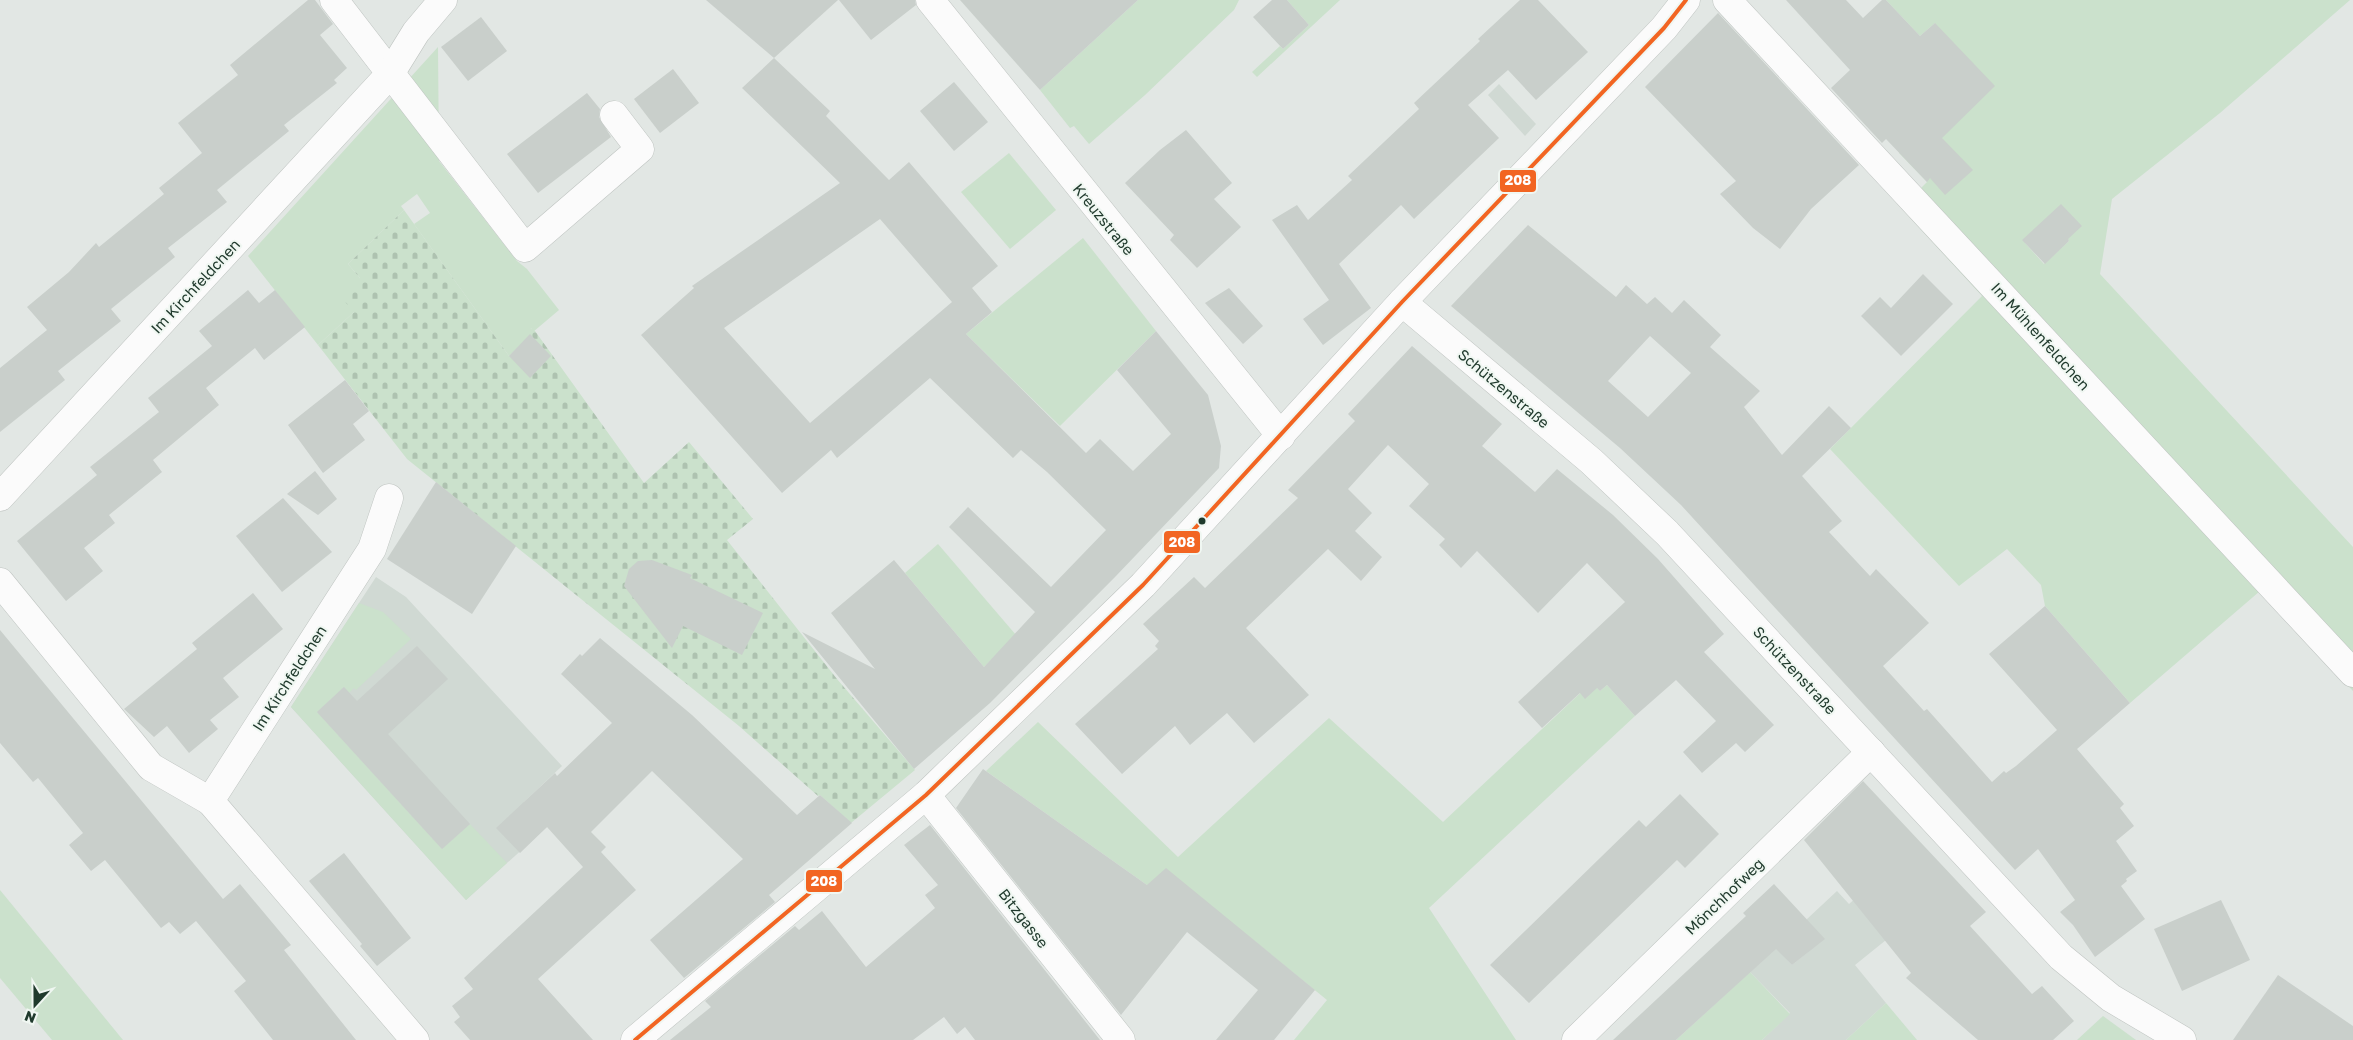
<svg xmlns="http://www.w3.org/2000/svg" width="2353" height="1040" viewBox="0 0 2353 1040" font-family="'Golos Text',sans-serif">
	<style>
		.built { fill: #d0d9d3 }
		.green { fill: #cbe1cc; fill-rule: evenodd }
		.cemetery { fill: url(#cemetery-stones) }
		.building { fill: #c9cfcb; fill-rule: evenodd }
		.lines { fill: none; stroke-linecap: round; stroke-linejoin: round }
		.minor-casing { stroke: #bfc4c1; stroke-width: 29 }
		.minor { stroke: #fbfbfb; stroke-width: 28 }
		.bus-1-casing { stroke: #f0f7f2; stroke-width: 8 }
		.bus-1 { stroke: #f26522; stroke-width: 4 }
		.bus-dot { fill: #203a2d; stroke: #f0f7f2; stroke-width: 2 }
		.labels { text-anchor: middle; dominant-baseline: central; stroke-width: 4; stroke-linejoin: round; paint-order: stroke }
		.street-label { font-size: 15px; fill: #203a2d; stroke: #f0f7f2 }
		.line-badge { stroke: #f0f7f2; stroke-width: 2 }
		.badge-label { font-size: 14px; text-anchor: middle; font-weight: bold; fill: #fff }
	</style>
	<defs>
		<pattern id="cemetery-stones" width="16" height="16" patternUnits="userSpaceOnUse" patternTransform="scale(1.25)"><rect width="16" height="16" fill="#cbe1cc"/><path d="M2 7V4a2 2 0 0 1 4 0v3zM10 15v-3a2 2 0 0 1 4 0v3z" fill="#aec2b0"/></pattern>
	</defs>
	<rect width="100%" height="100%" fill="#e2e7e4"/>
	<g class="built">
		<polygon points="1499,84 1536,124 1525,136 1488,95"/>
		<polygon points="376,577 406,597 562,766 524,802 547,827 466,900 291,707"/>
		<polygon points="1875,881 1886,940 1855,965 1886,1003 1846,1040 1762,1040 1790,1013 1750,972 1776,948 1792,965 1808,952 1807,919 1837,891 1849,904"/>
	</g>
	<g class="green">
		<polygon points="1138,0 1239,0 1234,10 1145,95 1089,144 1074,126 1070,128 1040,90"/>
		<polygon points="1287,0 1340,0 1257,77 1252,72 1280,46 1283,49 1309,25"/>
		<path d="M1886 0H2350L2220 113 2112 199 2100 274 2353 547V691L2260 591 2130 703 2045 606 2041 585 2007 549 1959 586 1830 449 1982 296 1901 208 1927 182 1899 153 1935 23 1920 36ZM2050 220 2069 241 2044 264 2025 243Z"/>
		<polygon points="438,47 439,161 517,261 527,269 559,310 533,332 531,328 523,342 509,356 414,224 430,213 417,194 401,206 404,210 348,264 360,278 354,312 318,345 248,256"/>
		<polygon points="1009,153 1056,210 1010,249 961,192"/>
		<polygon points="1083,238 1156,331 1060,426 966,334"/>
		<polygon points="938,544 1016,635 984,667 905,573"/>
		<polygon points="359,603 383,612 411,639 356,690 354,688 349,693 344,687 317,712 442,849 470,824 507,863 466,900 291,707"/>
		<polygon points="1592,682 1600,691 1607,685 1635,716 1429,908 1516,1040 1294,1040 1327,1000 1252,939 1147,885 986,771 1038,722 1178,857 1329,718 1443,822"/>
		<polygon points="0,890 123,1040 52,1040 0,978"/>
		<polygon points="1750,972 1790,1014 1762,1040 1676,1040"/>
		<polygon points="1886,1003 1917,1040 1846,1040"/>
		<polygon points="2103,1016 2136,1040 2077,1040"/>
	</g>
	<polygon class="cemetery" points="404,210 509,356 523,342 523,335 530,328 535,331 644,483 689,442 753,519 727,540 837,679 915,770 851,823 820,795 818,796 739,726 407,459 318,345 354,312 340,296 360,278 348,264"/>
	<g class="building">
		<polygon points="308,0 315,0 333,24 320,35 347,68 334,80 337,83 284,125 289,131 217,190 227,202 168,248 175,257 111,309 121,321 58,371 65,380 0,432 0,368 47,330 27,307 69,272 96,243 99,247 164,194 159,188 202,153 178,123 238,75 230,65"/>
		<polygon points="706,0 838,0 774,58"/>
		<polygon points="839,0 915,0 916,5 871,40"/>
		<polygon points="960,0 1138,0 1040,90"/>
		<polygon points="1272,0 1287,0 1309,25 1283,49 1253,17"/>
		<polygon points="1520,0 1538,0 1588,52 1536,100 1508,70 1468,105 1499,138 1414,219 1401,205 1339,264 1371,308 1323,345 1303,319 1329,300 1272,220 1297,205 1308,220 1352,180 1348,176 1419,109 1414,103 1480,41 1478,39"/>
		<polygon points="1786,0 1846,0 1863,18 1882,0 1886,0 1920,36 1935,23 1995,86 1942,138 1973,170 1945,195 1930,178 1927,182 1886,139 1882,143 1831,88 1850,70"/>
		<polygon points="1718,13 1859,165 1811,209 1780,249 1753,228 1720,194 1736,181 1645,87"/>
		<polygon points="481,17 507,51 468,81 441,47"/>
		<path d="M774 58 830 111 826 116 889 180 909 162 998 266 972 288 992 312 966 334 1086 453 1100 439 1133 471 1171 434 1117 370 1156 331 1208 395 1221 446 1219 468 1116 576 990 703 914 769 802 632 875 669 831 613 894 560 984 667 1035 612 949 527 968 507 1051 587 1106 530 1047 472 1021 450 1013 458 930 378 837 458 831 450 782 493 641 335 694 288 692 286 840 183 742 88ZM880 219 952 302 810 423 724 328Z"/>
		<polygon points="673,69 699,103 660,133 634,99"/>
		<polygon points="954,82 988,122 954,151 920,111"/>
		<polygon points="587,93 600,109 599,117 611,137 538,193 507,154"/>
		<polygon points="1186,130 1232,183 1214,199 1241,227 1197,268 1170,240 1174,235 1125,183 1160,150"/>
		<polygon points="2061,204 2082,226 2068,239 2069,241 2045,264 2022,240"/>
		<path d="M1528 225 1616 297 1626 285 1647 304 1655 297 1672 313 1684 300 1721 335 1710 347 1760 391 1744 407 1782 455 1829 406 1851 428 1802 476 1842 521 1829 532 1870 576 1876 569 1929 623 1883 666 1924 711 1927 709 1992 782 2004 771 2006 773 2016 766 2057 730 1989 654 2045 606 2130 703 2077 749 2124 804 2120 808 2134 826 2116 841 2137 871 2126 879 2127 881 2121 886 2145 919 2095 957 2073 925 2060 912 2075 900 2038 849 2015 870 1681 505 1620 448 1451 306ZM1650 336 1691 373 1648 417 1608 381Z"/>
		<polygon points="1923,274 1953,304 1901,356 1861,316 1880,297 1891,308"/>
		<polygon points="1229,288 1263,326 1243,344 1205,303"/>
		<polygon points="248,290 259,303 275,290 305,327 264,360 255,348 206,388 219,405 153,460 162,472 109,515 115,523 84,548 103,571 66,601 17,541 97,475 90,467 159,412 148,398 212,346 199,331"/>
		<polygon points="530,334 551,356 530,378 509,356"/>
		<polygon points="1412,346 1502,424 1482,446 1535,492 1557,469 1613,515 1658,559 1724,634 1704,652 1774,725 1745,752 1736,743 1702,773 1683,752 1716,721 1676,680 1635,716 1607,685 1600,691 1597,688 1585,699 1580,693 1542,728 1518,702 1625,602 1587,563 1538,613 1477,551 1461,568 1439,545 1445,539 1409,506 1429,484 1388,445 1348,489 1372,513 1355,531 1382,557 1361,581 1328,549 1246,628 1309,695 1254,743 1227,713 1190,745 1175,726 1122,774 1075,724 1158,649 1155,646 1159,641 1143,624 1194,577 1205,588 1298,498 1288,490 1355,421 1348,414"/>
		<polygon points="345,380 369,411 353,424 365,440 323,473 288,425"/>
		<polygon points="315,471 337,499 318,515 287,494"/>
		<polygon points="436,482 516,546 472,614 387,559"/>
		<polygon points="283,498 332,552 282,592 236,536"/>
		<polygon points="652,560 692,575 690,578 763,613 742,655 683,626 672,648 624,586 629,569 638,561"/>
		<polygon points="253,593 283,629 223,678 239,697 210,720 218,729 189,753 167,726 154,737 124,709 197,649 192,643"/>
		<polygon points="0,630 223,899 240,884 291,945 284,950 356,1040 273,1040 234,991 246,981 196,921 180,934 169,922 161,928 105,860 91,871 69,845 83,833 38,778 33,782 0,743"/>
		<polygon points="600,638 692,715 797,815 820,795 852,823 769,895 775,902 684,978 650,940 743,859 652,771 591,832 606,847 601,852 636,890 538,979 593,1040 470,1040 454,1022 460,1017 452,1006 473,989 464,978 583,867 547,827 520,853 496,828 555,773 557,776 612,723 561,674 580,654 582,656"/>
		<polygon points="417,646 448,679 388,734 470,824 442,849 317,712 344,687 357,701"/>
		<polygon points="983,769 1147,885 1166,868 1315,990 1274,1040 1216,1040 1258,990 1187,932 1121,1015 956,808"/>
		<polygon points="1863,781 1986,912 1970,926 2032,994 2042,986 2074,1021 2053,1040 1978,1040 1906,978 1911,973 1804,840"/>
		<polygon points="1680,794 1719,834 1685,868 1677,860 1529,1003 1490,965 1639,820 1646,827"/>
		<polygon points="930,825 1100,1040 975,1040 965,1027 957,1034 944,1017 913,1040 670,1040 711,1007 705,1001 795,926 799,930 822,911 866,967 935,908 925,895 938,885 904,845"/>
		<polygon points="344,853 411,938 377,966 360,946 362,944 309,881"/>
		<polygon points="1774,884 1825,939 1792,965 1776,949 1676,1040 1613,1040 1746,916 1743,913"/>
		<polygon points="2221,900 2250,960 2182,991 2154,929"/>
		<polygon points="2278,975 2353,1026 2353,1040 2233,1040"/>
	</g>
	<g class="lines">
		<g class="minor-casing">
			<g id="minor">
				<polyline points="334,0 525,248 640,149 614,115"/>
				<polyline points="930,0 1281,436"/>
				<polyline points="1727,0 2353,673"/>
				<polyline points="1402,302 1591,461 1667,533 2061,957 2111,998 2182,1040"/>
				<polyline points="0,497 390,74 416,32 443,0"/>
				<polyline points="389,498 372,549 210,801 415,1040"/>
				<polyline points="0,582 151,767 210,801"/>
				<polyline points="926,795 1121,1040"/>
				<polyline points="635,1040 926,795 1143,585 1402,302 1664,28 1686,0"/>
				<polyline points="1576,1040 1871,752"/>
			</g>
		</g>
		<use href="#minor" class="minor"/>
		<g class="bus-1-casing">
			<polyline id="bus-1" points="635,1040 926,795 1143,585 1402,302 1664,28 1686,0"/>
		</g>
		<use href="#bus-1" class="bus-1"/>
	</g>
	<circle class="bus-dot" cx="1202" cy="521" r="4.5"/>
	<g class="labels">
		<g class="street-label">
			<text transform="translate(1104 219) rotate(51)">Kreuzstraße</text>
			<text transform="translate(195 286) rotate(-47)">Im Kirchfeldchen</text>
			<text transform="translate(2041 336) rotate(48)">Im Mühlenfeldchen</text>
			<text transform="translate(1504 388) rotate(40)">Schützenstraße</text>
			<text transform="translate(1795 670) rotate(47)">Schützenstraße</text>
			<text transform="translate(289 678) rotate(-57)">Im Kirchfeldchen</text>
			<text transform="translate(1724 896) rotate(-44)">Mönchhofweg</text>
			<text transform="translate(1024 918) rotate(52)">Bitzgasse</text>
		</g>
	</g>
	<g class="line-badge">
		<rect x="1499" y="169" width="38" height="24" rx="5" fill="#f26522"/>
		<rect x="1163" y="530" width="38" height="24" rx="5" fill="#f26522"/>
		<rect x="805" y="869" width="38" height="24" rx="5" fill="#f26522"/>
	</g>
	<g class="badge-label">
		<text x="1518" y="185">208</text>
		<text x="1182" y="547">208</text>
		<text x="824" y="886">208</text>
	</g>
	<g transform="translate(35 1005) rotate(201)" stroke="#f0f7f2" stroke-width="4" paint-order="stroke">
	<path d="M0-4L9 19L0 12L-9 19Z" fill="#203a2d"/>
	<text y="-8" font-size="14" font-weight="bold" text-anchor="middle" fill="#203a2d">N</text>
	</g>
</svg>
